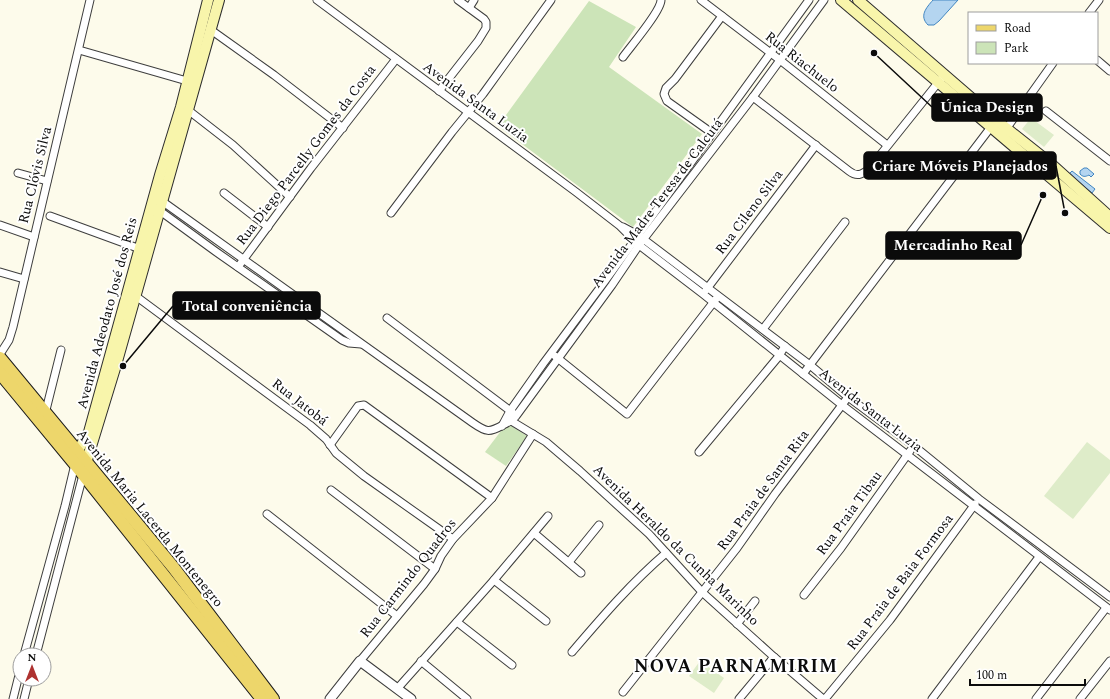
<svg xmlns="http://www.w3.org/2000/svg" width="1110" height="699" viewBox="0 0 1110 699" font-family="Spectral,serif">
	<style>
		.green { fill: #cce4b8 }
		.pitch { fill: #deecc9 }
		.water { fill: #b4d5f0; stroke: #4185c1 }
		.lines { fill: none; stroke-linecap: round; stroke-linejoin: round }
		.minor-casing { stroke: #3e3e3e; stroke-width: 9 }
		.tertiary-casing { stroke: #3e3e3e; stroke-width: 11 }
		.secondary-casing { stroke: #2d2d2d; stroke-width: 12 }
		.primary-casing { stroke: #1c1c1c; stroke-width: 14 }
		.minor { stroke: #fff; stroke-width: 7 }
		.tertiary { stroke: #fff; stroke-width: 9 }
		.secondary { stroke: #f8f5ab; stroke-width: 10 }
		.primary { stroke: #edd66b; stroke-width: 12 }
		.labels { text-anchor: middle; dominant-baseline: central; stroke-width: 4; stroke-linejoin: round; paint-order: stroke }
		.street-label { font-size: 14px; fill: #0b0b0b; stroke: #fff }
		.district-label { font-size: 18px; font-weight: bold; letter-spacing: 1px; fill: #0b0b0b; stroke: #fff }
		.leader { fill: none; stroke: #0b0b0b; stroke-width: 1.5 }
		.callout-dot { fill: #0b0b0b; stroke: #fff; stroke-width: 1.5 }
		.callout { fill: #0b0b0b; stroke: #0b0b0b; stroke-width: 1.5 }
		.callout-label { font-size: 15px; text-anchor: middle; font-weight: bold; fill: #fff }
	</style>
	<rect width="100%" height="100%" fill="#fdfbeb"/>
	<g class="green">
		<polygon points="589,1 636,27 609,67 702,134 633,227 498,126"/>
		<polygon points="507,423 527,436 506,466 485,452"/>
	</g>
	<g class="pitch">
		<polygon points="1031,118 1054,135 1044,147 1022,129"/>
		<polygon points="1087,442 1110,460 1110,473 1073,519 1044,496"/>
		<polygon points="700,661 724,678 714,693 689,676"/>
	</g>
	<g class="water">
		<path d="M933 0H958L939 21 934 25H928C919 16 926 8 933 0Z"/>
		<path d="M1084 168H1087L1094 174 1091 177 1089 175C1085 177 1083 177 1080 174V171Z"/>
		<polygon points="1072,171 1095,189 1092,193 1069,174"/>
	</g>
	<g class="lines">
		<g class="minor-casing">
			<g id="minor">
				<polyline points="317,0 576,192 620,226 639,245 703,294 842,405 1110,610"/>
				<polyline points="701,0 780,60 887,145"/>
				<polyline points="469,8 474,0"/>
				<polyline points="1089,13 1099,0"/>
				<polyline points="211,30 274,75 343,128"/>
				<polyline points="79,50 187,81"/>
				<path d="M623 57C631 46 661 11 661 0"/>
				<polyline points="1097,60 1110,71"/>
				<polyline points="439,91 478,41 486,28 486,22 484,19 458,0"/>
				<path d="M753 97 849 171C857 177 861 175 869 169L941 79"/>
				<polyline points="185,108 188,110 233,145 290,197"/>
				<polyline points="1046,111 1110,161"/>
				<polyline points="1004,132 1053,63"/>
				<polyline points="712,133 667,101 664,94 666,88 675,79 722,16"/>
				<polyline points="18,173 47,181"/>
				<polyline points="224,193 268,227"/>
				<path d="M159 199 473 423C486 432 489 433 503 425 509 422 512 421 516 416L612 285 639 245 753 97 824 0"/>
				<polyline points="156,208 215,251 342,340 349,343 361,344"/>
				<polyline points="391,213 452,132 483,94 551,0"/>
				<polyline points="50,216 143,250"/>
				<polyline points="0,225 34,237"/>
				<polyline points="623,227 638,235 708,288 810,365 848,397 914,446 979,499 1110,597"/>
				<polyline points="238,267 311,168 396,59"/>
				<polyline points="0,272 24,279"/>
				<polyline points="706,290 816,145"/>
				<polyline points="133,294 310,425 326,439 336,453 364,476 453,539"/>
				<polyline points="387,318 513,413"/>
				<polyline points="763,329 845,222"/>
				<polyline points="0,354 9,340 13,327 90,0"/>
				<polyline points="555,356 627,414 716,299"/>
				<polyline points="803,374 991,127"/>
				<polyline points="45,414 61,350"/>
				<polyline points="508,419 546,442 580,471 649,534 702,592 774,657 823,699"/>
				<polyline points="502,426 510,411 543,364 605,281 809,0"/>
				<polyline points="330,445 358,406 364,405 492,498"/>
				<polyline points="699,452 779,356 785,346"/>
				<polyline points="331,490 435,569"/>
				<polyline points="267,514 397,616"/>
				<polyline points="534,533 581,573"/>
				<polyline points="569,562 599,525"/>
				<polyline points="494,580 546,621"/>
				<polyline points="804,595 841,548 910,451"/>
				<polyline points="457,622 512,665"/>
				<polyline points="737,624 755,601"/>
				<path d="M572 652C602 617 631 583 666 553"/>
				<polyline points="24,655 65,506 75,464"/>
				<polyline points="36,655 83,475"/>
				<polyline points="360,661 424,584 435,569 441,556 453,539 492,498 533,434"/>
				<polyline points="421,661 467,699"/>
				<polyline points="397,689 494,580 548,516"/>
				<polyline points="623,692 737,548 775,494 848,397"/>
				<polyline points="13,699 20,671"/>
				<polyline points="24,699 29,679"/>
				<polyline points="739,699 774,657"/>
				<polyline points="825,699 890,620 975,504"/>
				<polyline points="932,699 1039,557"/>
				<polyline points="1036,699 1106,608"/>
				<polyline points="1080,699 1110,661"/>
			</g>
		</g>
		<g class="tertiary-casing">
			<polyline id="tertiary" points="330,699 360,661 411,699"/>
		</g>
		<g class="secondary-casing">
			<g id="secondary">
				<polyline points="841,0 1110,228"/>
				<polyline points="858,0 1006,128 1050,163 1110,217"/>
				<polyline points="76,458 77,452 89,432 160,175 181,107 208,0"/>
				<polyline points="86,463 116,365 219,0"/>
			</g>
		</g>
		<g class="primary-casing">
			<g id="primary">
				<polyline points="0,358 173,567 273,699"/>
				<polyline points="0,373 75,464 262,699"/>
			</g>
		</g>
		<use href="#minor" class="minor"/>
		<use href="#tertiary" class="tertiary"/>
		<use href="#secondary" class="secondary"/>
		<use href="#primary" class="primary"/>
	</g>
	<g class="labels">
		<g class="street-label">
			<text transform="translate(802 62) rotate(38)">Rua Riachuelo</text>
			<text transform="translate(476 102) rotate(36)">Avenida Santa Luzia</text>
			<text transform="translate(306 155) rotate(-53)">Rua Diego Parcelly Gomes da Costa</text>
			<text transform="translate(35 175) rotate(-76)">Rua Clóvis Silva</text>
			<text transform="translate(657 203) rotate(-53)">Avenida Madre Teresa de Calcutá</text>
			<text transform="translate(749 212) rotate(-53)">Rua Cileno Silva</text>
			<text transform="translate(107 313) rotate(-75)">Avenida Adeodato José dos Reis</text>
			<text transform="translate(300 402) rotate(38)">Rua Jatobá</text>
			<text transform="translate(871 410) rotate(38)">Avenida Santa Luzia</text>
			<text transform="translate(763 490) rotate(-54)">Rua Praia de Santa Rita</text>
			<text transform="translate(849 513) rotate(-54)">Rua Praia Tibau</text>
			<text transform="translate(150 518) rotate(51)">Avenida Maria Lacerda Montenegro</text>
			<text transform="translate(676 545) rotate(44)">Avenida Heraldo da Cunha Marinho</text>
			<text transform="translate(408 578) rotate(-52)">Rua Carmindo Quadros</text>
			<text transform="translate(900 582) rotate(-53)">Rua Praia de Baia Formosa</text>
		</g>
		<g class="district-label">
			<text x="736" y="666">NOVA PARNAMIRIM</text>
		</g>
	</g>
	<path class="leader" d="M874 53L932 107M1065 213L1056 166M1043 195L1021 245M123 366L173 306"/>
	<g class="callout-dot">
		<circle cx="874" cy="53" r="4"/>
		<circle cx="1065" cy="213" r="4"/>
		<circle cx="1043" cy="195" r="4"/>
		<circle cx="123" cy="366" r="4"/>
	</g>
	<g class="callout">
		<rect x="932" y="94" width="110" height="27" rx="4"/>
		<rect x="864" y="152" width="192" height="27" rx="4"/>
		<rect x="886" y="232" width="135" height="27" rx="4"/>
		<rect x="173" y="292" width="147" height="27" rx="4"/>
	</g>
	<g class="callout-label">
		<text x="987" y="112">Única Design</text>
		<text x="960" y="171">Criare Móveis Planejados</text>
		<text x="953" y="250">Mercadinho Real</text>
		<text x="247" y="311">Total conveniência</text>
	</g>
	<rect x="968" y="12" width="130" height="52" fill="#ffffff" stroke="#9d9d9d"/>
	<rect x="976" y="25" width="20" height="6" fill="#edd66b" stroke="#9d9d9d"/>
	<text x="1004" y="32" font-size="12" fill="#0b0b0b">Road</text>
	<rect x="976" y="42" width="20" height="12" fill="#cce4b8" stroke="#9d9d9d"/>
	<text x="1004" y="52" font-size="12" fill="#0b0b0b">Park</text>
	<g transform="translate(32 667)"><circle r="19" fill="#ffffff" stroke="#9d9d9d"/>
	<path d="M0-3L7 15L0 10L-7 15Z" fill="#ae3230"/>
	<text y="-6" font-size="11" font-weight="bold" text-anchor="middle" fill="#0b0b0b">N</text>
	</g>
	<path d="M970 679v6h115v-6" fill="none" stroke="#0b0b0b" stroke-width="2"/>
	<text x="976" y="679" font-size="12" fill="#0b0b0b" stroke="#ffffff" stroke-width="3" paint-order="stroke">100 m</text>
</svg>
